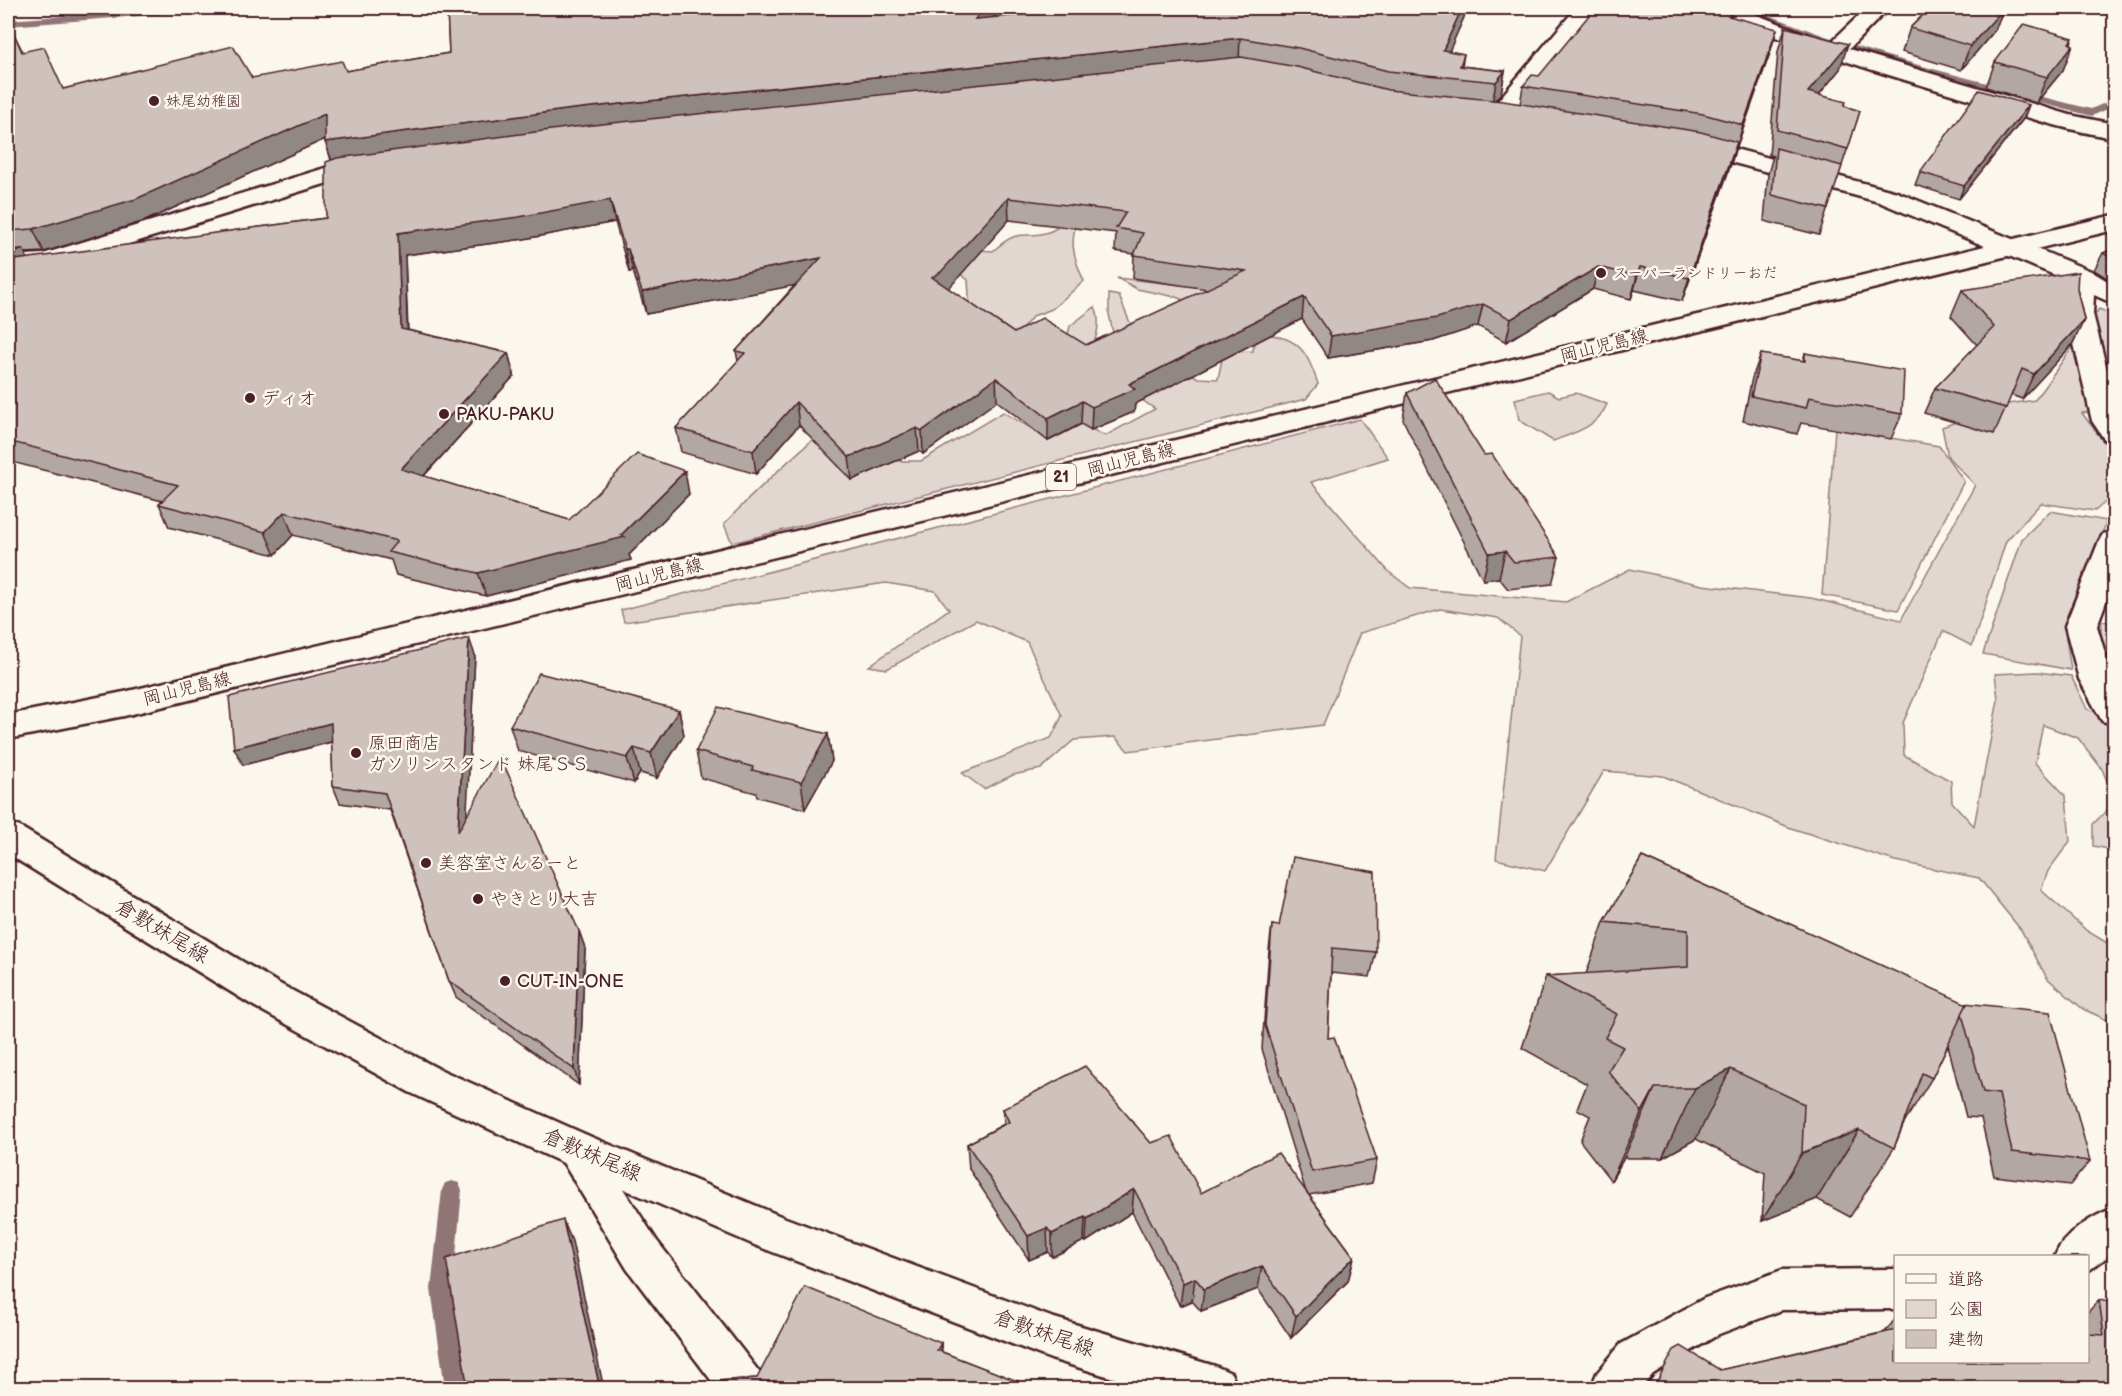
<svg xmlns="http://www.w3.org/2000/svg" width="2122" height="1396" viewBox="0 0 2122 1396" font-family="'Balsamiq Sans','Klee One',sans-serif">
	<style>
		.green { fill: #e2d7d0; stroke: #967b7e; stroke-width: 1.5 }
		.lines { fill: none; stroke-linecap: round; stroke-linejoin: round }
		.stream { fill: #907477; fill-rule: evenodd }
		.minor-casing { stroke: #4a1f2b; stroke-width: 5 }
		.secondary-casing { stroke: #4a1f2b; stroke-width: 5 }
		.primary-casing { stroke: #4a1f2b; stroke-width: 5 }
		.minor { fill: #fbf7ec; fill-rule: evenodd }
		.secondary { fill: #fbf7ec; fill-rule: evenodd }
		.primary { fill: #fbf7ec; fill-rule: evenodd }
		.wall { fill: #b2a7a2; stroke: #4a1f2b; stroke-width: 1.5; fill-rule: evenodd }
		.shaded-wall { fill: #918884; stroke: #4a1f2b; stroke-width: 1.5 }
		.building { fill: #cfc2bc; stroke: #4a1f2b; stroke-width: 1.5; fill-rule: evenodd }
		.poi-dot { fill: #4a1f2b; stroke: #fbf7ec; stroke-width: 2 }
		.labels { text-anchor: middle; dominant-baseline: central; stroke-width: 5; stroke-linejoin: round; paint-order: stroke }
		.far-poi-label { font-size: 15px; fill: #4a1f2b; stroke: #fbf7ec; text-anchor: start }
		.shield { fill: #fbf7ec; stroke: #7f6065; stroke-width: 1.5 }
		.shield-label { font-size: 16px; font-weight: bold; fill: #4a1f2b }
		.street-label { font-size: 18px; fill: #4a1f2b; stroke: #fbf7ec }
		.poi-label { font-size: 18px; fill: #4a1f2b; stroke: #fbf7ec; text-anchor: start }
		.near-street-label { font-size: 21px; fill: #4a1f2b; stroke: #fbf7ec }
	</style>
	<rect width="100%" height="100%" fill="#fbf7ec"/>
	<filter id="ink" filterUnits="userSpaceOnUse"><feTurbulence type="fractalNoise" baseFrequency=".0167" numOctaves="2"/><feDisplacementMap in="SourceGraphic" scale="12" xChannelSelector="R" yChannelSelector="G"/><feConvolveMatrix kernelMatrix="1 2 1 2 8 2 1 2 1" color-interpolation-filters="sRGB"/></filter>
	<g filter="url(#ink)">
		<g class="green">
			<path d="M1081 207C1070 238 1070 251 1084 281L1052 309 1033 316 1022 329 983 358 893 461H921L1003 412 1051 440 1082 424 1105 436 1155 409 1090 365 1113 333 1109 314V294L1119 296 1137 340 1198 378 1218 379 1222 359 1233 352 1253 351 1254 343 1265 334C1300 338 1307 352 1318 384L1306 399 732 543 724 524C799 445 885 379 970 311L968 280 939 258 964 249 993 251C1023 224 1024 242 1051 231 1063 226 1072 216 1081 207Z"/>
			<polygon points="1117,278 1227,290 1209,311 1176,297 1137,289"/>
			<path d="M1095 307C1101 320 1097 337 1091 350L1067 338 1070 326Z"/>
			<polygon points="2099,309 2114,315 2114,409 2082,413 2112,453 2111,497 2095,511 2041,503 2006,541 1972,646 1943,631 1903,723 1904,755 1951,781 1952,802 1974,826 1998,700 1995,674 2037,672 2071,676 2087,709 2114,719 2114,798 2102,769 2078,738 2043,725 2035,763 2066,796 2070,841 2048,871 2041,890 2087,931 2114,947 2114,1023 2083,1009 2047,978 2021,930 1979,878 1895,861 1791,828 1663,776 1604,771 1545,871 1496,859 1520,636 1498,618 1440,609 1360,633 1323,725 1128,751 1115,737 1074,740 1041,769 1013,775 984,789 962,773 1051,738 1062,716 1027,642 976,620 887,669 869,666 949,609 935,591 886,583 624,622 621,610 1360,419 1388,458 1311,482 1389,572 1410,588 1566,602 1630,569 1702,585 1811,598 1901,620 1975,485 1948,457 1942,427 2008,404 2035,400"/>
			<path d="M1548 391 1559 397 1576 393 1607 404C1598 427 1574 433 1553 441L1519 420 1515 399Z"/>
			<polygon points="1835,429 1939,446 1964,481 1898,610 1822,595"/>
			<polygon points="2050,511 2107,521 2064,626 2071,670 1983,654 2022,539"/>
			<polygon points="2102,621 2114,623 2114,673 2111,672 2099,642"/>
			<polygon points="2114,803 2114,850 2093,846 2093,824"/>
		</g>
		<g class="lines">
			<g class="stream">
				<polygon points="169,8 210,8 205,11 8,26 8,20"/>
				<path d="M1740 8H1753C1861 55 1976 80 2091 109L2114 99V106L2092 116 1956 82 1823 44Z"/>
				<polygon points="452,1181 459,1183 462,1190 453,1289 467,1388 445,1388 431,1289 442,1190 445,1183"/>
			</g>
			<g class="minor-casing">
				<g id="minor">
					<polygon points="1576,8 1598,8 1507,119 1491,119 1487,114 1491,109"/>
					<path d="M1711 8H1739L1830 43 1867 8H1889L1849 49 2070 115 2114 124V138C2063 130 2014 113 1965 98 1879 73 1796 47 1714 13Z"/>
					<polygon points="1690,137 1897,192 2091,271 2114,285 2114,304 2094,295 2093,314 2114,398 2114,442 2104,439 2092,421 2067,314 2069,281 1879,202 1682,149 1678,144 1682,139"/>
					<polygon points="370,160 379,162 382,167 379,172 344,178 54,267 8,272 8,256 43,254 332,166"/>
					<polygon points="2114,531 2114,580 2097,626 2114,684 2114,724 2102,721 2079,679 2065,626 2099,541 2103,534"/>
					<polygon points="575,1131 589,1136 657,1241 760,1373 766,1388 717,1388 627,1269 555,1149 561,1136"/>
					<path d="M2114 1208V1252L2088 1271V1256H2055C2063 1234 2092 1216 2114 1208Z"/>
					<polygon points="1896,1269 1896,1309 1782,1310 1719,1334 1653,1374 1641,1388 1591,1388 1597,1373 1621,1344 1705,1298 1782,1270"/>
				</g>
			</g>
			<g class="secondary-casing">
				<polygon id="secondary" points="8,823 20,827 278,983 437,1068 589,1136 783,1217 1051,1317 1215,1366 1231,1373 1237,1388 1146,1388 1051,1359 757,1246 561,1162 409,1092 252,1005 8,854"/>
			</g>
			<g class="primary-casing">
				<polygon id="primary" points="2114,215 2114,230 124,716 8,739 8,715 124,692"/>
			</g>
			<use href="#minor" class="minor"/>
			<use href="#secondary" class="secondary"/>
			<use href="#primary" class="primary"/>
		</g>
		<g class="wall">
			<path d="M447 8H1001L994 17 1468 8 1449 51 1464 54 1462 66 1505 71 1501 93 1495 101 1520 104 1523 86 1539 76 1732 12 1731 17 1771 50 1737 146H1736L1731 164 1682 301 1634 290 1631 299 1593 289 1506 342 1478 326 1433 341 1328 358 1302 319 1135 404 1134 412 1091 430 1081 424 1048 441 997 401 923 454 919 451 852 480 799 425 756 474 681 452 676 428 738 361 736 351 795 285 646 314 633 271 629 272 615 222 524 239 405 255 408 330 508 353 514 376 424 476 569 520 689 494 629 555 631 560 486 596 396 575 391 560 293 535 275 555 169 527 159 504 162 501 8 461V22L23 52 63 89 252 78 346 71 449 53ZM325 139 331 160 326 218 27 259 25 253 44 252 145 221ZM1009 220 1116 233 1115 251 1134 254 1133 278 1208 289 1086 345 1014 333 948 288Z"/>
			<polygon points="1930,8 2004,8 1995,30 1961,70 1902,52 1910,28"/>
			<polygon points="1785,27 1840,69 1819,95 1844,106 1860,111 1819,235 1764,221 1768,174 1773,156 1769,155 1778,52"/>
			<polygon points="2071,44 2063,70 2036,103 1986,87 1995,62"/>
			<polygon points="2024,118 1959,199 1915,185 1920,172"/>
			<polygon points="2115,248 2115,283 2094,270 2103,253"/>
			<polygon points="2077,289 2084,320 2072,345 2022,399 2011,395 1994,434 1924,413 1935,388 1977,345 1951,316 1962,290"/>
			<polygon points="1805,353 1902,414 1891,439 1801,423 1797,434 1743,421 1752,378 1761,354 1803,361"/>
			<polygon points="1407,393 1484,455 1559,557 1552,584 1508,589 1499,578 1483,580 1403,420"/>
			<polygon points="475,655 466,818 579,931 585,948 579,1085 456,997 449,981 390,810 340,803 333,786 332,742 243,765"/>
			<polygon points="679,710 684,735 657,778 640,773 634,783 518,751 510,726"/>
			<polygon points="828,734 832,761 805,809 757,797 756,793 701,778 696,751"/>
			<polygon points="1642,857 1964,1003 2090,1161 2070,1185 1994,1176 1981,1118 1966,1117 1948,1045 1932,1078 1905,1121 1894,1148 1850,1217 1817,1199 1762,1221 1765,1173 1696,1139 1662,1158 1624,1158 1611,1181 1580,1141 1590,1116 1577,1109 1587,1084 1522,1048 1546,976 1586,974 1604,922"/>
			<polygon points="1272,925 1376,952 1370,977 1331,973 1328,1038 1377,1160 1372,1183 1309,1195 1354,1257 1348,1281 1291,1338 1258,1289 1201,1311 1192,1301 1180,1306 1132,1212 1086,1242 1084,1241 1052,1257 1048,1252 1029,1260 969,1169 967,1144 1004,1124 1003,1109 1151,1143 1201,1193 1306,1192 1262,1049 1269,950"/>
			<polygon points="2099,1300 2115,1389 1720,1370 1885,1332 1896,1318 1896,1362 2088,1362 2088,1312"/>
			<polygon points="941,1343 942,1352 1038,1389 614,1389 757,1378"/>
		</g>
		<g class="shaded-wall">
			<polygon points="984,8 1001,8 976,40 975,19"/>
			<polygon points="1462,8 1468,8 1440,72 1443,50"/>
			<polygon points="2004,8 1995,30 1961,70 1970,46"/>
			<polygon points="1777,29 1771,50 1737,146 1743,125"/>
			<polygon points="1240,38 1239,60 333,164 325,142 573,109"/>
			<polygon points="2073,38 2067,52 2073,45 2063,70 2036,103 2047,77 2069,43"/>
			<polygon points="1848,44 1840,69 1801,117 1808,92"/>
			<polygon points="1505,71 1501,93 1492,104 1496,82"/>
			<polygon points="2029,105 2024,118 1959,199 1964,186"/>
			<polygon points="325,114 332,136 145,221 44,252 33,229"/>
			<polygon points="1737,142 1731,164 1682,301 1689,278"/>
			<polygon points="1008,198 1009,220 943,295 932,277"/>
			<polygon points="610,200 615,222 524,239 405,255 408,351 401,329 398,233"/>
			<polygon points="23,249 34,271 8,283 8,253"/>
			<polygon points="625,249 628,249 633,271 629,272"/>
			<polygon points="821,258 823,280 646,314 642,292"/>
			<polygon points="1598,267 1593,289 1506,342 1511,319"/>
			<polygon points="1640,267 1634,290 1631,299 1637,276"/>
			<polygon points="1304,297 1302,319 1135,404 1134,412 1091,430 1092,407 1129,384"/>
			<polygon points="1483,304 1478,326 1433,341 1328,358 1331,336"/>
			<polygon points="2084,320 2072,345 2022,399 2034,374"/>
			<polygon points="508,353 514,376 409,492 401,469"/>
			<polygon points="996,378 997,401 923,454 922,431"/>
			<polygon points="1082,401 1081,424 1048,441 1048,418"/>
			<polygon points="796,402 799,425 756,474 753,451"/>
			<polygon points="917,428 919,451 852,480 849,457"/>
			<polygon points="685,471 689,494 629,555 631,560 486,596 478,573 621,535"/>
			<polygon points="284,512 293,535 275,555 265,532"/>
			<polygon points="1505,551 1499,578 1483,580 1489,553"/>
			<polygon points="469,638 475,655 465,849 458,832"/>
			<polygon points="679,710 684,735 657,778 651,753"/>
			<polygon points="331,723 338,740 243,765 234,748"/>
			<polygon points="828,734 832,761 805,809 801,782"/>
			<polygon points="634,748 640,773 634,783 627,758"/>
			<polygon points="579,931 585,948 579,1085 574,1069"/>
			<polygon points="1731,1069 1696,1139 1662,1158 1695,1088"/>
			<polygon points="1655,1088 1624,1158 1611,1181 1642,1112"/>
			<polygon points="1859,1130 1817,1199 1762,1221 1802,1153"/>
			<polygon points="1134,1189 1132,1212 1086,1242 1087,1219"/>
			<polygon points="1085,1217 1084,1241 1052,1257 1052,1234"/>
			<polygon points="563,1220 572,1241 604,1389 600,1389"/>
			<polygon points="1047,1228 1048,1252 1029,1260 1028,1236"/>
			<polygon points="1354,1257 1348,1281 1291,1338 1296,1316"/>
			<polygon points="1262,1266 1258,1289 1201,1311 1204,1289"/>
			<polygon points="1195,1278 1192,1301 1180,1306 1183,1283"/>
			<polygon points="941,1343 943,1362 937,1350"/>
		</g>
		<g class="building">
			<polygon points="447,8 984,8 975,19 1104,8 1462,8 1443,50 1464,54 1460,66 1505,71 1496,82 1388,71 1299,48 1240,38 573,109 325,142 325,114 136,199 33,229 8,231 8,22 9,22 22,52 44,47 63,89 233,46 252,78 342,61 346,71 449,53"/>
			<polygon points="1595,8 1714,8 1732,12 1729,16 1777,29 1743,125 1703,114 1523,86 1532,75 1539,76"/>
			<polygon points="1930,8 2004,8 1970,46 1910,28"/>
			<polygon points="2024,24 2073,38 2069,43 2073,45 2047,77 1995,62"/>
			<polygon points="1785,27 1848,44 1808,92 1846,102 1844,106 1860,111 1848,149 1777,130"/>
			<path d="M1241 57 1297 67 1388 90 1503 101 1701 132 1737 142 1689 278 1640 267 1637 276 1598 267 1511 319 1483 304 1437 318 1331 336 1304 297 1129 384 1135 389 1092 407 1082 401 1048 418 996 378 922 431 917 428 849 457 796 402 753 451 676 428 745 353 736 351 821 258 642 292 628 249H625L610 200 519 217 398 233 401 329 508 353 401 469 569 520 637 454 685 471 621 535 625 537 478 573 388 552 397 541 284 512 265 532 159 504 178 485 8 441V261L326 218V162L337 158 574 127ZM1008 198 1126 212 1116 228 1143 233 1134 255 1246 271 1086 345 1042 318 1014 333 932 277 941 272Z"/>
			<polygon points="1979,90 2029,105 1964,186 1920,172"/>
			<polygon points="1776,148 1842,166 1828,209 1772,195"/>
			<polygon points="2115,248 2115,260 2103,253"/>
			<polygon points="23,249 8,256 8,250"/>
			<polygon points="2078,272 2077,289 2084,320 2034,374 2022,369 2006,408 1935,388 1994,327 1962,290"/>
			<polygon points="1805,353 1904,371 1902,414 1809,397 1806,408 1751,396 1761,354 1805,361"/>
			<polygon points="1435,378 1484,455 1492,454 1559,557 1514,562 1505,551 1489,553 1407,393"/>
			<polygon points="469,638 458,832 500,756 579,931 574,1069 449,981 385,793 333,786 331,723 234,748 229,697"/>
			<polygon points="539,673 679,710 651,753 634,748 627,758 510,726"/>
			<polygon points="718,707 828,734 801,782 752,770 753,767 696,751"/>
			<polygon points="1293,857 1375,872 1376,952 1332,948 1328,1038 1334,1037 1377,1160 1312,1172 1265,1025 1272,925 1279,926"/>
			<polygon points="1642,857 1967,1004 1932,1078 1922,1073 1894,1148 1859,1130 1802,1153 1804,1104 1731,1069 1695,1088 1655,1088 1642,1112 1608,1071 1623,1047 1605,1038 1617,1014 1546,976 1688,967 1688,930 1604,922"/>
			<polygon points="1964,1003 2050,1012 2090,1161 2012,1152 1999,1094 1983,1092 1962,1014 1967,1004"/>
			<polygon points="1085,1066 1151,1143 1171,1136 1201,1193 1278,1153 1354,1257 1296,1316 1262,1266 1204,1289 1195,1278 1183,1283 1134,1189 1087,1219 1085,1217 1052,1234 1047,1228 1028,1236 967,1144 1009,1122 1003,1109"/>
			<polygon points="563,1220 600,1389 476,1389 476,1387 468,1389 446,1259"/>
			<polygon points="805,1287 941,1343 937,1350 1038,1389 775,1389 760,1382 759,1389 614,1389 757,1378"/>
			<polygon points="2099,1300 2115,1303 2115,1389 1653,1389 1674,1350 1681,1346 1720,1370 1896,1330 1896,1362 2088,1362 2088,1334 2104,1335"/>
		</g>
	</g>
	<g class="poi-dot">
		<circle cx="154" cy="101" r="6"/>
		<circle cx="1601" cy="273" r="6"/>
		<circle cx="250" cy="398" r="6"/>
		<circle cx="444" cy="414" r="6"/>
		<circle cx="356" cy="753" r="6"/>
		<circle cx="426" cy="863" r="6"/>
		<circle cx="478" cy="899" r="6"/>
		<circle cx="505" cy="981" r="6"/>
	</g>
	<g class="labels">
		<g class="far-poi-label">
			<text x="166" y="101">妹尾幼稚園</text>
			<text x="1613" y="273">スーパーランドリーおだ</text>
		</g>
		<rect class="shield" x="1046" y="464" width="30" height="26" rx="4.5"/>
		<g class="shield-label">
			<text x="1061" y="477">21</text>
		</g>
		<g class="street-label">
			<text transform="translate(1604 346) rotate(-14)">岡山児島線</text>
			<text transform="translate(1131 460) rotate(-14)">岡山児島線</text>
			<text transform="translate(659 575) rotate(-14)">岡山児島線</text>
			<text transform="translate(187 689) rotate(-14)">岡山児島線</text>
		</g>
		<g class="poi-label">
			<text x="262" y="398">ディオ</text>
			<text x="456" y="414">PAKU-PAKU</text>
			<text x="368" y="743">原田商店<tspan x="368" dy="21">ガソリンスタンド 妹尾ＳＳ</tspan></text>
			<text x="438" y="863">美容室さんるーと</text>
			<text x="490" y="899">やきとり大吉</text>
			<text x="517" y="981">CUT-IN-ONE</text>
		</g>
		<g class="near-street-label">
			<text transform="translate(162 931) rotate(31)">倉敷妹尾線</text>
			<text transform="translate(592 1155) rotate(23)">倉敷妹尾線</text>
			<text transform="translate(1044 1333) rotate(19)">倉敷妹尾線</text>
		</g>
	</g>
	<rect width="2122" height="1396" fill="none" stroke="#fbf7ec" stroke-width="30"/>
	<rect x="15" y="15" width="2092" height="1366" fill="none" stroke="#4a1f2b" stroke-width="2" filter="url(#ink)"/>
	<rect x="1894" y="1255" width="195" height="108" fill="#fbf7ec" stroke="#b4a19f" stroke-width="1.5"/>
	<rect x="1906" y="1274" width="30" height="9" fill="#fbf7ec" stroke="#b4a19f" stroke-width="1.5"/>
	<text x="1948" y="1285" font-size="18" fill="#4a1f2b">道路</text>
	<rect x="1906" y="1300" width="30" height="18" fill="#e2d7d0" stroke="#b4a19f" stroke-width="1.5"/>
	<text x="1948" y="1315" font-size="18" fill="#4a1f2b">公園</text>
	<rect x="1906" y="1330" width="30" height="18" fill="#cfc2bc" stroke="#b4a19f" stroke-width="1.5"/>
	<text x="1948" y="1345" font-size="18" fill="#4a1f2b">建物</text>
</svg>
